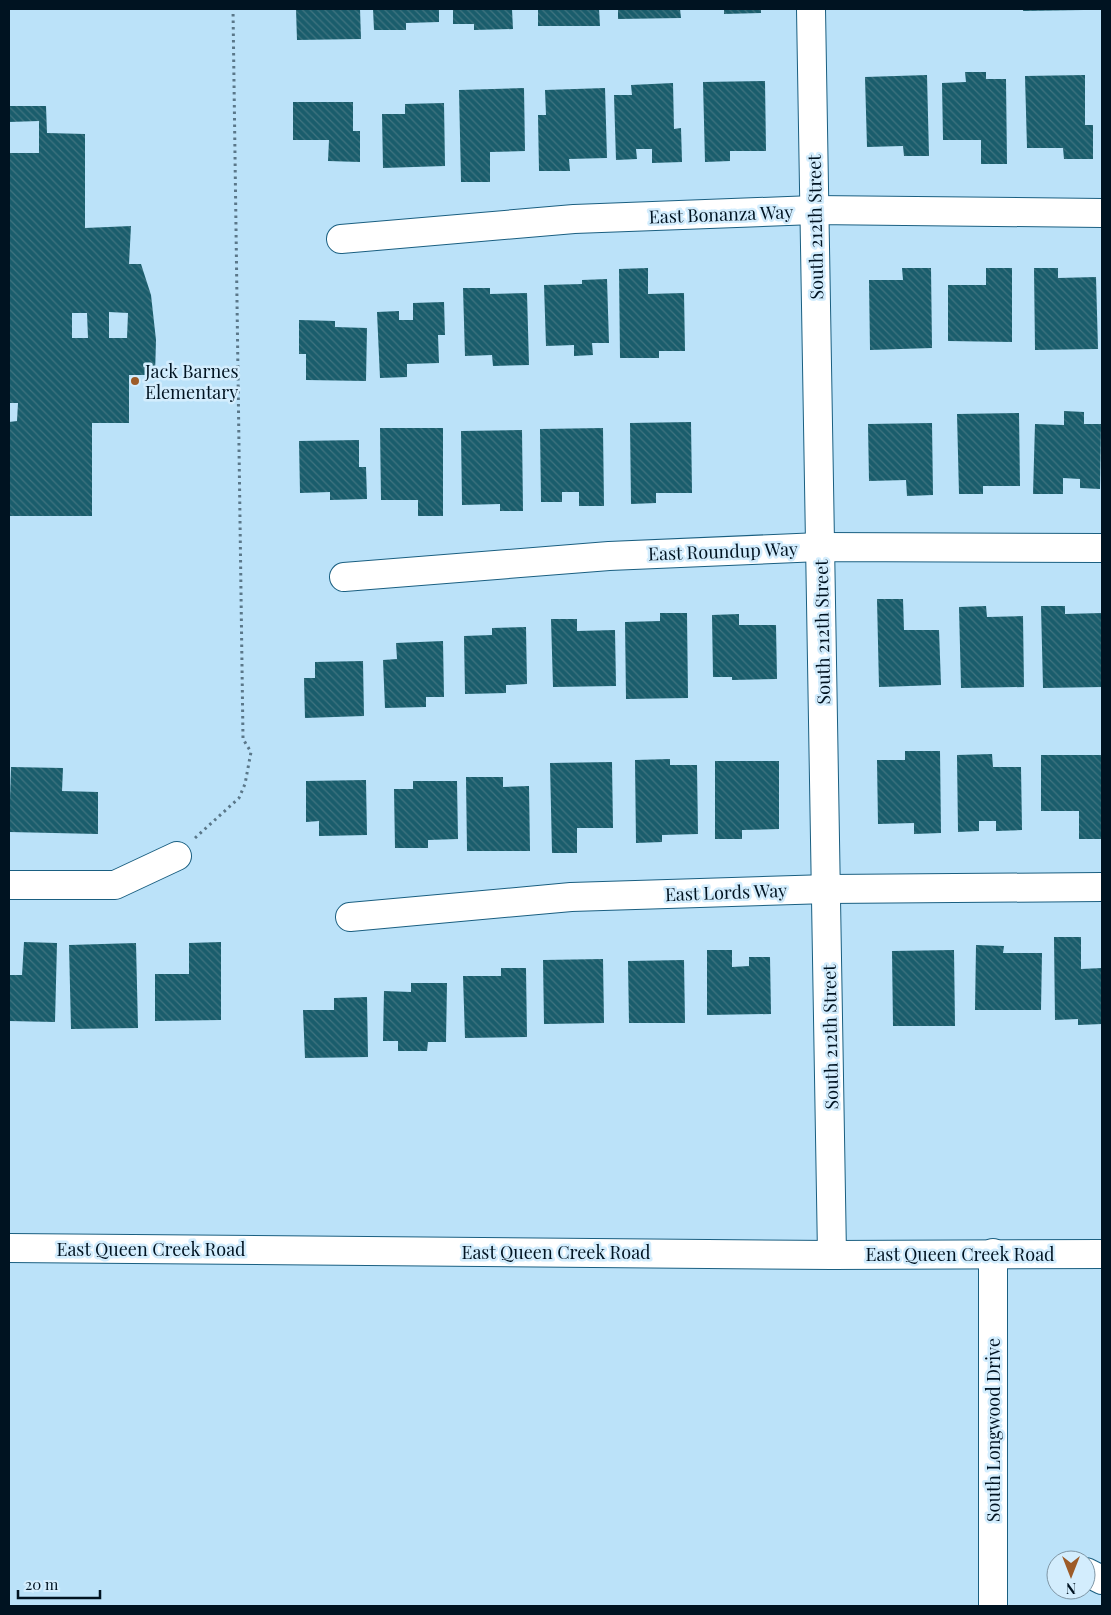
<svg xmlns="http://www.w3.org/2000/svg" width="1111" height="1615" viewBox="0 0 1111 1615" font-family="'Playfair Display',serif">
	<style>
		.building { fill: url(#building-back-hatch); fill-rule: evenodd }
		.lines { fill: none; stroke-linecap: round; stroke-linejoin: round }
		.minor-casing { stroke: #1a5f81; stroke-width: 30 }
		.major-casing { stroke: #1a5f81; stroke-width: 30 }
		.path { stroke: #5a7789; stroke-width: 3; stroke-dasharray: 2.5 4; stroke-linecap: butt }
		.minor { stroke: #fff; stroke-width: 28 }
		.major { stroke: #fff; stroke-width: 28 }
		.poi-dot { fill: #9d5b28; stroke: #d3edfd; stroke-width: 2 }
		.labels { text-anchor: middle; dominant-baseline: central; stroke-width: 5; stroke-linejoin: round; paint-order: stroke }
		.street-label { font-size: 18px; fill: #001321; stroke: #d3edfd }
		.poi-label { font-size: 18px; fill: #001321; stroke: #d3edfd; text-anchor: start }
	</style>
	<defs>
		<pattern id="building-back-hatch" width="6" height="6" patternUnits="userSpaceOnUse" patternTransform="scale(1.25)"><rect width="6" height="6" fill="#1a5d6c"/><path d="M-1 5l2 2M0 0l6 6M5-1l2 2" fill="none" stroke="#407480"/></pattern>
	</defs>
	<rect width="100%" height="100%" fill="#bbe2f9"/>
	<g class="building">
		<polygon points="296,9 360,9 361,39 297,40"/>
		<polygon points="373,9 439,9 439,22 406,23 406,30 374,30"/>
		<polygon points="453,9 512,9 513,29 474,30 474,24 453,24"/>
		<polygon points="538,9 599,9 600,26 538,26"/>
		<polygon points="618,9 680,9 681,18 618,19"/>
		<polygon points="724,9 761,9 761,13 724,14"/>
		<polygon points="1023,9 1084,9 1084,10 1023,11"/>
		<polygon points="965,72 986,72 986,79 1006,79 1007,164 981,164 981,140 943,140 942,83 966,82"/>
		<polygon points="927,75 929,156 904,156 903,146 867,147 865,77"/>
		<polygon points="1085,75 1085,125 1093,125 1093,159 1064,159 1063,148 1027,148 1025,76"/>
		<polygon points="765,81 766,151 730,151 730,161 705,162 703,82"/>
		<polygon points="673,83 674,129 681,128 682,162 652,163 652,149 636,149 637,159 616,160 614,95 632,95 631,85"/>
		<polygon points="524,88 525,151 490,152 490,182 461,182 459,90"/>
		<polygon points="605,88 607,158 569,159 570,171 539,171 538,115 546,115 545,90"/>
		<polygon points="293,102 353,102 353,131 360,131 360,162 328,161 329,140 293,140"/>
		<polygon points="444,103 445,166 383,168 382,114 405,114 405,104"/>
		<path d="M9 106H46L47 133 85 134V228L131 226 129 264H141L151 295 156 340 155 375H129V423H92V516H9V422L17 421 18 403H9V153H39V121L9 122ZM109 312 128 313 127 338H109ZM72 313H87L88 338H72Z"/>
		<polygon points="648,268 648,294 684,293 685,351 659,351 659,358 620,358 619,269"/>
		<polygon points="902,268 931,268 932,348 870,350 869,280 903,280"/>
		<polygon points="986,268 1012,268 1012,342 948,341 948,285 986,285"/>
		<polygon points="1034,268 1058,268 1058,278 1096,277 1098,349 1035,350"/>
		<polygon points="607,279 609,343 592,343 593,355 574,356 574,345 546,346 544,285 582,284 582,280"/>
		<polygon points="463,288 490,288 490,294 527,293 529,365 493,366 492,355 465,356"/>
		<polygon points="444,302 445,335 438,335 439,363 407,364 407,377 380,378 377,312 399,311 399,320 413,320 413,303"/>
		<polygon points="299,320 335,321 335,327 367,328 366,381 306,380 306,354 299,354"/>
		<polygon points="1064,411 1084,412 1084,424 1101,424 1100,489 1080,488 1080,479 1063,478 1063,494 1033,494 1035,424 1064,425"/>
		<polygon points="1019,413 1020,486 983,486 983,494 959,494 957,414"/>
		<polygon points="691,422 692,493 656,493 656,503 631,504 630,423"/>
		<polygon points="932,423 933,495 907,496 906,480 869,481 868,424"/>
		<polygon points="380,428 443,428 443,516 418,516 418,500 381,500"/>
		<polygon points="603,428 604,506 579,506 579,492 562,492 562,502 541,502 540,429"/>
		<polygon points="522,430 523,511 500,511 500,504 462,505 461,431"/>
		<polygon points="359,440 359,467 366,467 367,499 330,500 330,492 300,493 299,441"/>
		<polygon points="877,599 903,599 904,630 939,630 941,685 879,687"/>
		<polygon points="986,606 987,617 1023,616 1024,687 961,688 959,607"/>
		<polygon points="1041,606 1065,606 1065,614 1102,613 1102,687 1043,688"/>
		<polygon points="660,613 687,613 688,698 626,699 625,622 660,621"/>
		<polygon points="739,614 739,625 776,625 777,679 732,680 732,677 713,677 712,615"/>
		<polygon points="551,619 577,619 577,631 615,630 616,686 553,687"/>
		<polygon points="526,627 527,684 506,685 506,693 465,694 464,636 492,635 492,628"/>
		<polygon points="443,641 444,697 426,697 426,707 385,708 383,660 397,659 396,643"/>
		<polygon points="363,661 364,716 305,718 304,678 315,678 315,662"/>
		<polygon points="905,751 940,751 941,833 914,834 914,823 878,824 877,760 905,760"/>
		<polygon points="992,754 993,767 1021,767 1022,830 996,831 996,821 979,821 979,831 958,832 957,755"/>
		<polygon points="1041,755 1102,755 1102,839 1079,839 1079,811 1041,811"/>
		<polygon points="670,759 670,765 697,765 698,834 662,835 662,842 636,843 635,760"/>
		<polygon points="715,761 779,761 779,829 742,830 742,839 715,839"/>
		<polygon points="612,762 613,828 577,828 577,853 552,853 550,763"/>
		<polygon points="11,767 63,768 62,791 98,792 98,834 9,832"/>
		<polygon points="466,777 503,777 503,787 529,786 530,851 467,851"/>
		<polygon points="366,780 367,835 319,836 319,821 306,822 306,781"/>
		<polygon points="413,781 457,781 458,839 428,840 428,848 395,848 394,789 413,789"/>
		<polygon points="1054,937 1081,937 1081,969 1102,968 1102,1024 1078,1025 1078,1019 1055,1020"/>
		<polygon points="24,942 57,943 55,1022 9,1021 9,975 22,975"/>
		<polygon points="221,942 221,1020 155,1021 155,974 189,974 189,943"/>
		<polygon points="136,943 138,1028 71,1029 69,945"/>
		<polygon points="976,945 1004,946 1003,953 1042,953 1041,1010 975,1010"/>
		<polygon points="707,950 732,950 732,967 749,966 749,957 770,957 771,1014 707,1015"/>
		<polygon points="954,950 955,1026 893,1026 892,951"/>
		<polygon points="603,959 604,1023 544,1024 543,960"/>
		<polygon points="684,960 685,1023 629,1023 628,961"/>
		<polygon points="501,968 526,968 527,1037 465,1038 463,976 501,976"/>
		<polygon points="411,983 447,983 446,1042 428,1042 427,1051 398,1051 398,1041 383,1041 384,991 411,992"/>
		<polygon points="367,997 368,1057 305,1058 303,1010 334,1010 334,998"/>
	</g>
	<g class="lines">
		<g class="minor-casing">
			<g id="minor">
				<polyline points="811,9 832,1255"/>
				<polyline points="341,239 574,219 814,210 1102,213"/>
				<polyline points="344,577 609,556 820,547 1102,548"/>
				<polyline points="9,885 115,885 177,856"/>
				<polyline points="350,917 571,897 828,889 1102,887"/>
				<polyline points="993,1253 993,1606"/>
				<polyline points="1086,1572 1102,1580"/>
			</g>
		</g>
		<g class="major-casing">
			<polyline id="major" points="9,1248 832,1255 1102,1254"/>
		</g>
		<polyline class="path" points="195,838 239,798 245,784 251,752 243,739 233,9"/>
		<use href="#minor" class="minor"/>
		<use href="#major" class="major"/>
	</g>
	<circle class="poi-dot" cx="135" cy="381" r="5"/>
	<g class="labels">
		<g class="street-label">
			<text transform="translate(721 214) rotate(-2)">East Bonanza Way</text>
			<text transform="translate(815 227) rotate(-91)">South 212th Street</text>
			<text transform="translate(723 551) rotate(-2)">East Roundup Way</text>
			<text transform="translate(822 632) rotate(-91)">South 212th Street</text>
			<text transform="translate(726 892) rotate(-2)">East Lords Way</text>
			<text transform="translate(830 1037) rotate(-91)">South 212th Street</text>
			<text x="151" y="1249">East Queen Creek Road</text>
			<text x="556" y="1252">East Queen Creek Road</text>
			<text x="960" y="1254">East Queen Creek Road</text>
			<text transform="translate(993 1430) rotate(-90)">South Longwood Drive</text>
		</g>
		<g class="poi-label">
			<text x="145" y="371">Jack Barnes<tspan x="145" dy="21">Elementary</tspan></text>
		</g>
	</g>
	<rect width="1111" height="1615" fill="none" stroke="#001321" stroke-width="20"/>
	<g transform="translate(1071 1575) rotate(180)"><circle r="24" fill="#d3edfd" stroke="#7f96a5"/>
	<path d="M0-4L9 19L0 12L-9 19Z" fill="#9d5b28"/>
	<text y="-8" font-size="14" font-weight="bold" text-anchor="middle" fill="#001321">N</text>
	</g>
	<path d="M18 1590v8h82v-8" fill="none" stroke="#001321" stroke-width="2.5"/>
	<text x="25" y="1590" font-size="15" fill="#001321" stroke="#d3edfd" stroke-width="4" paint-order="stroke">20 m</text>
</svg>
